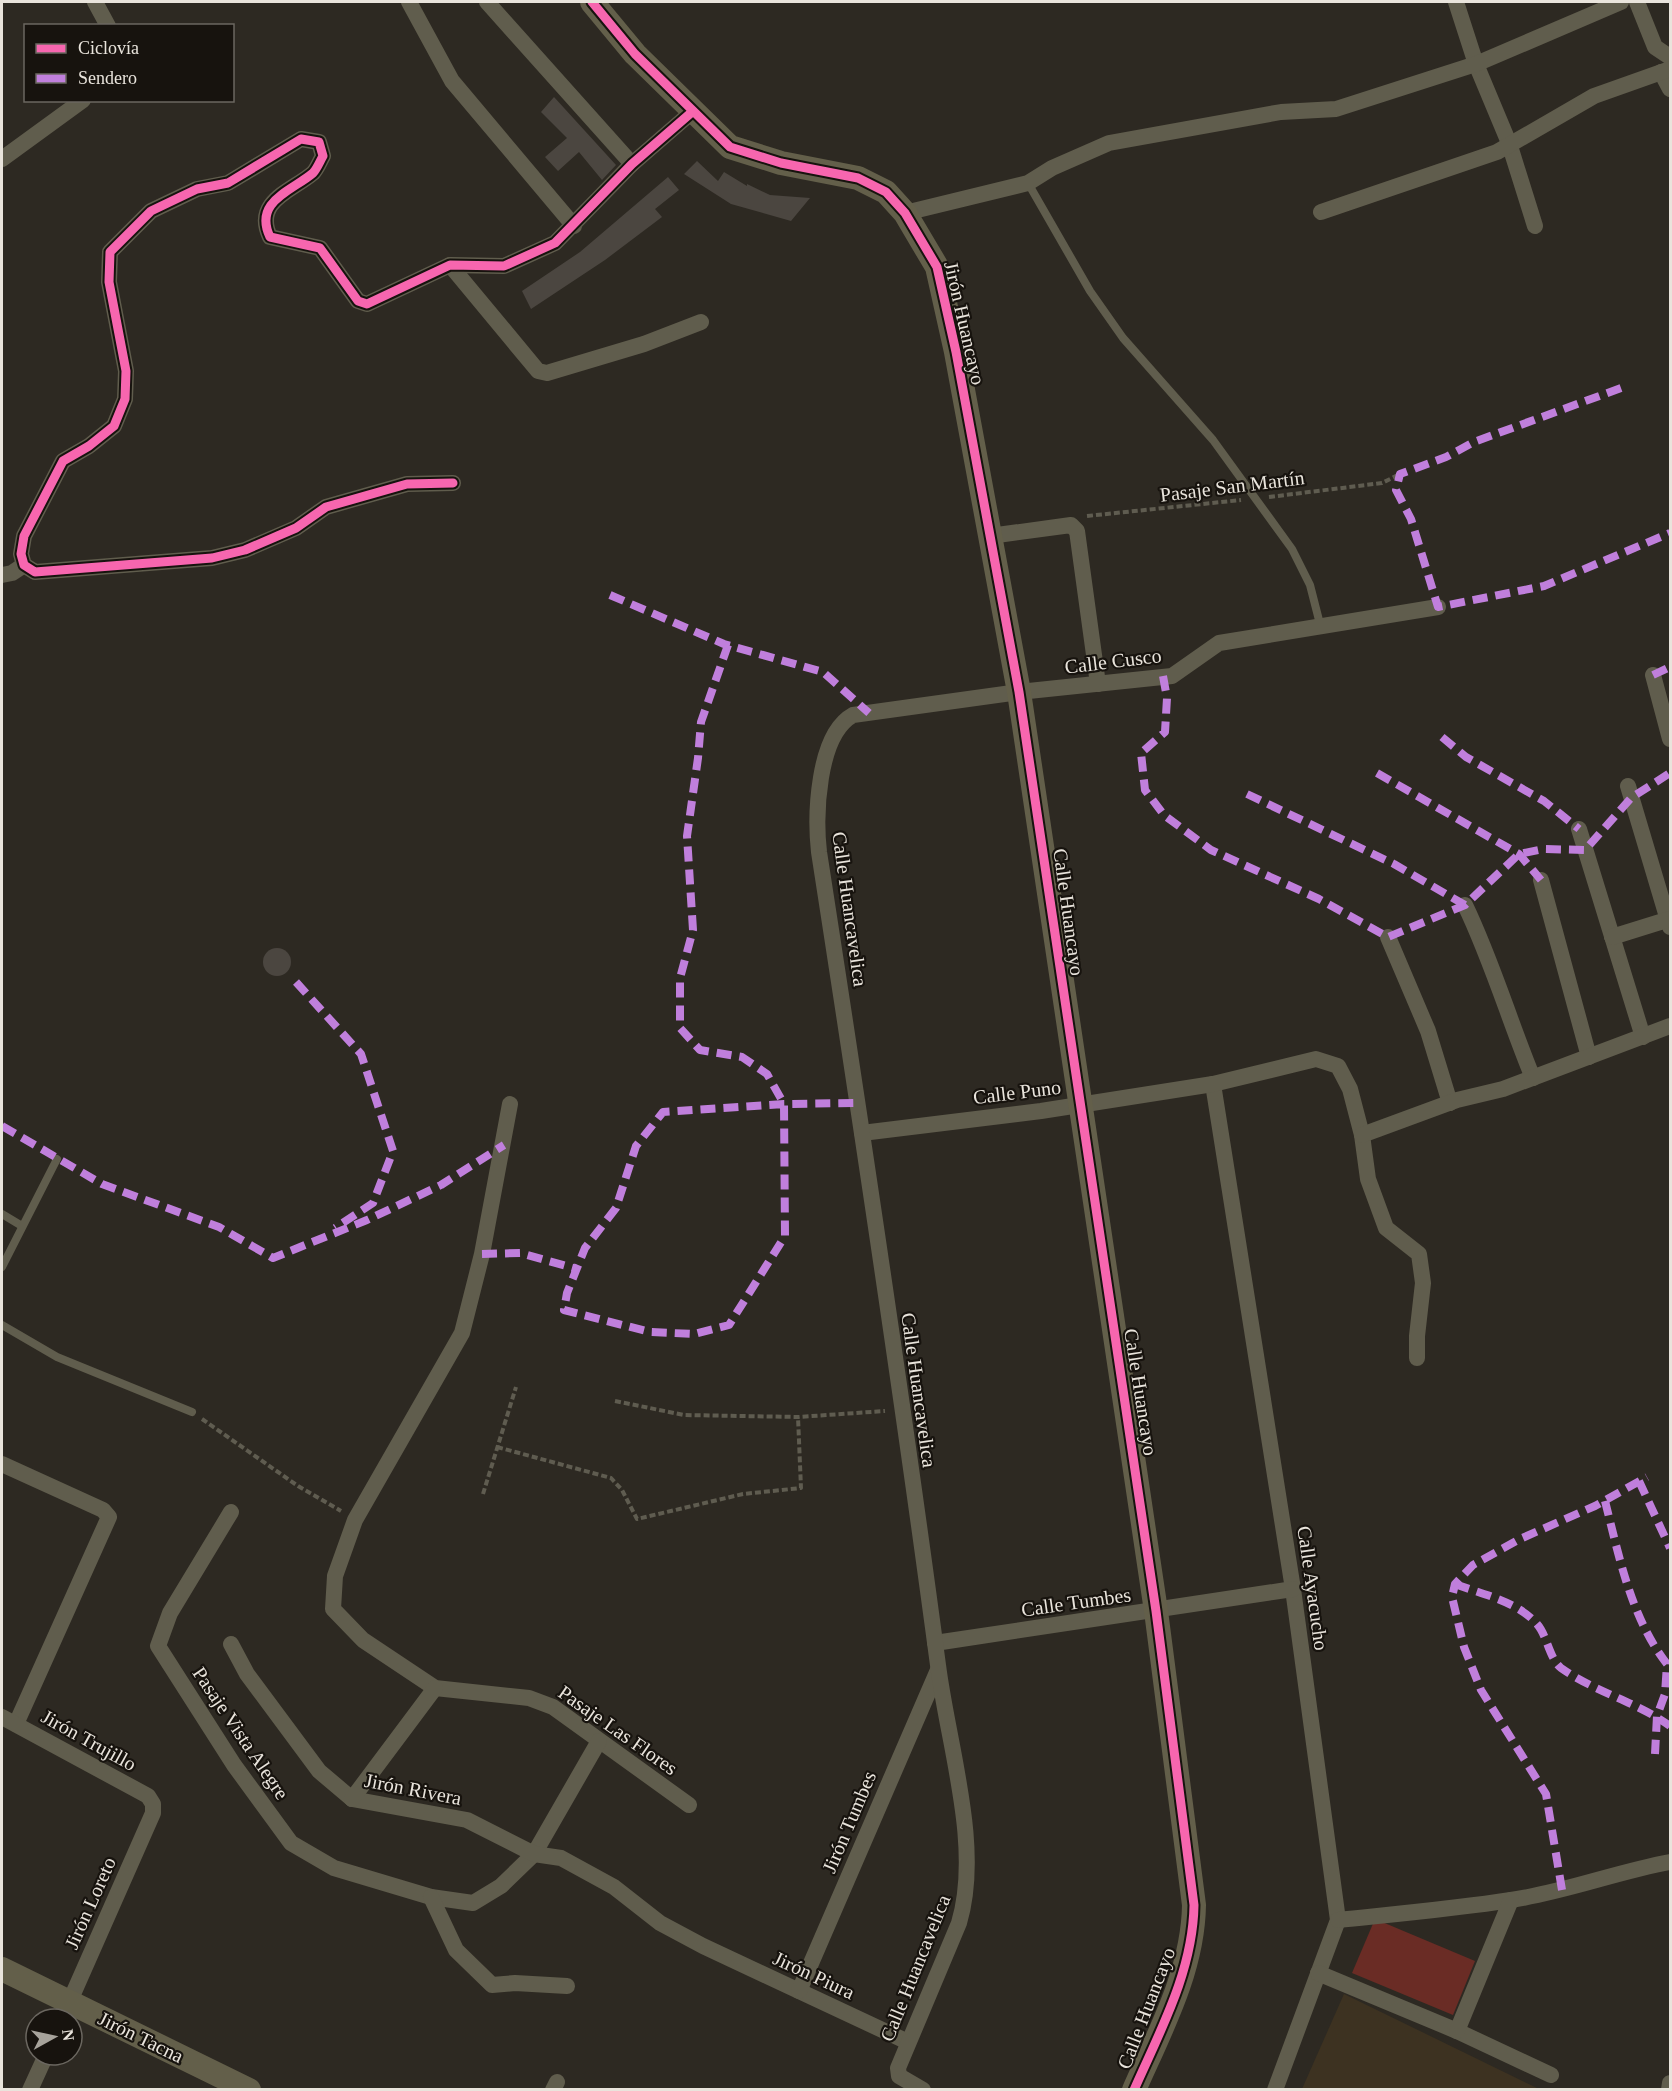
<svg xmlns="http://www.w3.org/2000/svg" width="1672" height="2091" viewBox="0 0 1672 2091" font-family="Georgia,serif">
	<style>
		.built { fill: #3d3221 }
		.green { fill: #6a2c25 }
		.building { fill: #4b4640 }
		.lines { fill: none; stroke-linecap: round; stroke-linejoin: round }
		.path { stroke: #5f5c50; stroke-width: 4; stroke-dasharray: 6 3; stroke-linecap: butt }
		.lane { stroke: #605d4d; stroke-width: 8 }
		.street { stroke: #605d4d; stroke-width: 16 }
		.secondary { stroke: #635f4a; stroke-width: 24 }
		.quiet { stroke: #c07fdc; stroke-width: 8; stroke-dasharray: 15 8; stroke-linecap: butt }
		.cycleway-casing { stroke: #17130e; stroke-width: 13 }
		.cycleway { stroke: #f766af; stroke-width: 9 }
		.labels { text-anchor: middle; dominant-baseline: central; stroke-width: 4.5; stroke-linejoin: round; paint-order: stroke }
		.street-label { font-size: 20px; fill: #e9e4dc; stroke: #17130e }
	</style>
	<rect width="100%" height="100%" fill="#2d2922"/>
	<polygon class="built" points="1344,1994 1539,2089 1302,2089"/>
	<polygon class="green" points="1375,1919 1475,1961 1453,2015 1352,1973"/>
	<g class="building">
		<polygon points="554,97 616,165 602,180 579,152 558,171 545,157 567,138 541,112"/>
		<polygon points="697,161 718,181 724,172 747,186 747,184 770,195 810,198 791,221 731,204 684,174"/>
		<polygon points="668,177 679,190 655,209 662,217 605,260 531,309 522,291 580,252"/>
		<circle cx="277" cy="962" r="14"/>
	</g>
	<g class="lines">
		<g class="path">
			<polyline points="1269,497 1382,483 1400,474"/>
			<polyline points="1087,516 1241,500"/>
			<polyline points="615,1401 684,1415 798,1417 885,1411"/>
			<polyline points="202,1419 298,1486 341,1511"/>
			<polyline points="497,1447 611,1478 622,1490 637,1519 743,1494 801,1488 798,1417"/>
			<polyline points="483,1494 516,1387"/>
		</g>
		<g class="lane">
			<polyline points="1028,183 1090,291 1123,338 1213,440 1292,549 1310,585 1321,628"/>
			<polyline points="2,1214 22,1226"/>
			<polyline points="2,1267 57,1159"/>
			<polyline points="2,1325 57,1357 192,1412"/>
		</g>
		<g class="street">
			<polyline points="95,2 108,26"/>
			<polyline points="409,2 452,81 574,226"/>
			<polyline points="487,2 632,164"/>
			<polyline points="1456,2 1476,64 1509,143 1535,226"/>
			<polyline points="1637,2 1655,47 1670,57"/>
			<polyline points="1661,72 1670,89"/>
			<polyline points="2,159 83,100"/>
			<polyline points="1321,212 1497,152 1594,96 1670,69"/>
			<polyline points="905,213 1028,183 1052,168 1109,143 1281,112 1336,109 1476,64 1621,2"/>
			<polyline points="450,265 538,371 547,373 644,344 701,322"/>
			<path d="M453 483 407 484 326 507 296 528 245 550 212 558 35 572 24 565 21 554 24 536 63 461 89 446 114 426 125 399 126 371 109 282 110 252 151 211 197 189 228 183 301 139 319 142 323 156C320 161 317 169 313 173 292 191 253 201 270 237L320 248 358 301 367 304 450 265 504 266 555 243 632 164 692 112"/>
			<polyline points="990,536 1071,525 1077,531 1098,684"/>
			<polyline points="2,575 12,573 24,565"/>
			<polyline points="1653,675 1670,739"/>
			<polyline points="1628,786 1670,927"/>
			<polyline points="1579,829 1643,1037"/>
			<polyline points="1541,880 1589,1057"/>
			<path d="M1465 905C1492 961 1509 1020 1533 1078"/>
			<polyline points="1388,937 1428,1031 1450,1103"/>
			<polyline points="1612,937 1670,919"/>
			<polyline points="1213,1084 1293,1589 1338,1920 1275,2090"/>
			<polyline points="510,1104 482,1254 462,1333 355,1520 335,1576 333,1609 363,1640 435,1688 529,1698 553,1707 689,1805"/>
			<polyline points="862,1133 1041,1111 1213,1084 1316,1059 1338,1066 1350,1089 1362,1135 1368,1179 1386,1228 1419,1254 1423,1283 1417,1336 1417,1358"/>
			<polyline points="1362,1135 1457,1100 1503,1089 1670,1026"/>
			<polyline points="2,1464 103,1510 109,1517 16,1724"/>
			<polyline points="231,1512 170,1613 158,1646 234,1765 291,1843 334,1868 431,1897 473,1903 501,1886 534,1854 599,1741"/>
			<polyline points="935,1643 1293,1589"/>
			<polyline points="231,1644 247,1674 319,1771 352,1799 467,1820 534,1854 561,1858 614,1887 660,1923 703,1946 908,2042"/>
			<polyline points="2,1717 148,1796 153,1804 153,1813 62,2019"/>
			<polyline points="352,1799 435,1688"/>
			<polyline points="431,1897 456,1950 492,1985 515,1983 567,1986"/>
			<path d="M1338 1920C1395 1914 1453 1909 1511 1900 1565 1892 1616 1872 1670 1862"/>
			<polyline points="1318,1973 1457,2031 1551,2075"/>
			<polyline points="799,1991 938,1670"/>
			<polyline points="1457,2031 1511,1900"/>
			<polyline points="30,2090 46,2055"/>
			<polyline points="553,2090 557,2082"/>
			<path d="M923 2090 899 2076 898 2068 959 1923C982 1846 948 1745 938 1665 902 1394 861 1123 819 852 815 816 817 735 853 715L1019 692 1172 676 1219 643 1438 607"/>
			<polyline points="1669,2090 1670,2083"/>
		</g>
		<g class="secondary">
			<path d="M592 2 635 54 730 147 781 163 858 178 886 192 905 213 937 267 956 352 1019 692 1156 1611 1194 1905C1193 1971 1160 2031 1134 2090"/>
			<polyline points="2,1969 249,2090"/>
		</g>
		<g class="quiet">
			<polyline points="1621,388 1474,442 1446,457 1400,474 1396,490 1411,519 1438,607 1544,586 1670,533"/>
			<polyline points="610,595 724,644 823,672 869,713"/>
			<polyline points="728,645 701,722 698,758 687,836 693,930 680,978 680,1028 700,1050 742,1057 767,1074 784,1104 785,1236 729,1325 694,1334 650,1332 564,1310 567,1293 585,1248 616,1208 636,1146 663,1112 784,1104 858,1103"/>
			<polyline points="1653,675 1670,667"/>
			<polyline points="1163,676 1167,698 1165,732 1141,753 1145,790 1164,815 1211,850 1319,899 1388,937 1465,905 1519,854 1544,849 1585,850 1631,798 1670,773"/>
			<polyline points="1442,737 1466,757 1544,801 1579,829"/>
			<polyline points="1377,773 1519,854 1541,880"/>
			<polyline points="1247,794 1394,864 1465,905"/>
			<polyline points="296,982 361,1054 393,1151 373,1203 335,1228"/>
			<polyline points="2,1126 102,1184 219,1227 273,1258 367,1220 441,1185 504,1145"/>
			<polyline points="482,1254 520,1253 577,1269"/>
			<polyline points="1639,1481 1670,1548"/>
			<path d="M1605 1501C1619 1556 1631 1618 1667 1664L1665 1694 1657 1716 1655 1754"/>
			<path d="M1455 1584C1481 1594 1517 1601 1537 1624 1547 1635 1549 1658 1561 1668 1595 1692 1637 1702 1670 1726"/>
			<polyline points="1562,1890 1546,1794 1481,1690 1464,1647 1452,1597 1455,1584 1473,1565 1520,1539 1595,1506 1647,1477"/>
		</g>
		<g class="cycleway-casing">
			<g id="cycleway">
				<path d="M592 2 635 54 730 147 781 163 858 178 886 192 905 213 937 267 956 352 1019 692 1156 1611 1194 1905C1193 1971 1160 2031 1134 2090"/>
				<path d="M453 483 407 484 326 507 296 528 245 550 212 558 35 572 24 565 21 554 24 536 63 461 89 446 114 426 125 399 126 371 109 282 110 252 151 211 197 189 228 183 301 139 319 142 323 156C320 161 317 169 313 173 292 191 253 201 270 237L320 248 358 301 367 304 450 265 504 266 555 243 632 164 692 112"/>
			</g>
		</g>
		<use href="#cycleway" class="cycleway"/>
	</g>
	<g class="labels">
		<g class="street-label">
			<text transform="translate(965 323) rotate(77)">Jirón Huancayo</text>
			<text transform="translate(1232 486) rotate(-7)">Pasaje San Martín</text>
			<text transform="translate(1113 661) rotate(-7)">Calle Cusco</text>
			<text transform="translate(850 909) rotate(82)">Calle Huancavelica</text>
			<text transform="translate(1069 912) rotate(82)">Calle Huancayo</text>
			<text transform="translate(1017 1092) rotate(-7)">Calle Puno</text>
			<text transform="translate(919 1390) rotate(82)">Calle Huancavelica</text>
			<text transform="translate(1141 1392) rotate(81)">Calle Huancayo</text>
			<text transform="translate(1313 1588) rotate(82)">Calle Ayacucho</text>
			<text transform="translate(1076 1602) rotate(-8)">Calle Tumbes</text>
			<text transform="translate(618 1730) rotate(35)">Pasaje Las Flores</text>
			<text transform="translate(241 1733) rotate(56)">Pasaje Vista Alegre</text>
			<text transform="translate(89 1740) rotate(29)">Jirón Trujillo</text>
			<text transform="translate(413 1789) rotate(11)">Jirón Rivera</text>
			<text transform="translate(849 1822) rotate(-67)">Jirón Tumbes</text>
			<text transform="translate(90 1903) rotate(-66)">Jirón Loreto</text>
			<text transform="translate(915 1968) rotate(-68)">Calle Huancavelica</text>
			<text transform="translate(814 1975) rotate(25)">Jirón Piura</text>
			<text transform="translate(1146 2008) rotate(-69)">Calle Huancayo</text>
			<text transform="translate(141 2037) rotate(26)">Jirón Tacna</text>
		</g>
	</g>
	<rect width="1672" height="2091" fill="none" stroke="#e9e4dc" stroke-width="6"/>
	<rect x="24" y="24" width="210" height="78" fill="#17130e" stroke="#6b6760" stroke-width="1.5"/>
	<rect x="36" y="44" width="30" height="9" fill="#f766af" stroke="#6b6760" stroke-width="1.5"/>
	<text x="78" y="54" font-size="18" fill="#e9e4dc">Ciclovía</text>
	<rect x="36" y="74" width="30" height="9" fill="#c07fdc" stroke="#6b6760" stroke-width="1.5"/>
	<text x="78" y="84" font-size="18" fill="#e9e4dc">Sendero</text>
	<g transform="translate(54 2037) rotate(82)"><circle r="28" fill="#17130e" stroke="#6b6760" stroke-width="1.5"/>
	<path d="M0-4.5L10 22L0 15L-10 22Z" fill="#a7a39b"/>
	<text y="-9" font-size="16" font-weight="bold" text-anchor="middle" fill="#e9e4dc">N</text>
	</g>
</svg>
